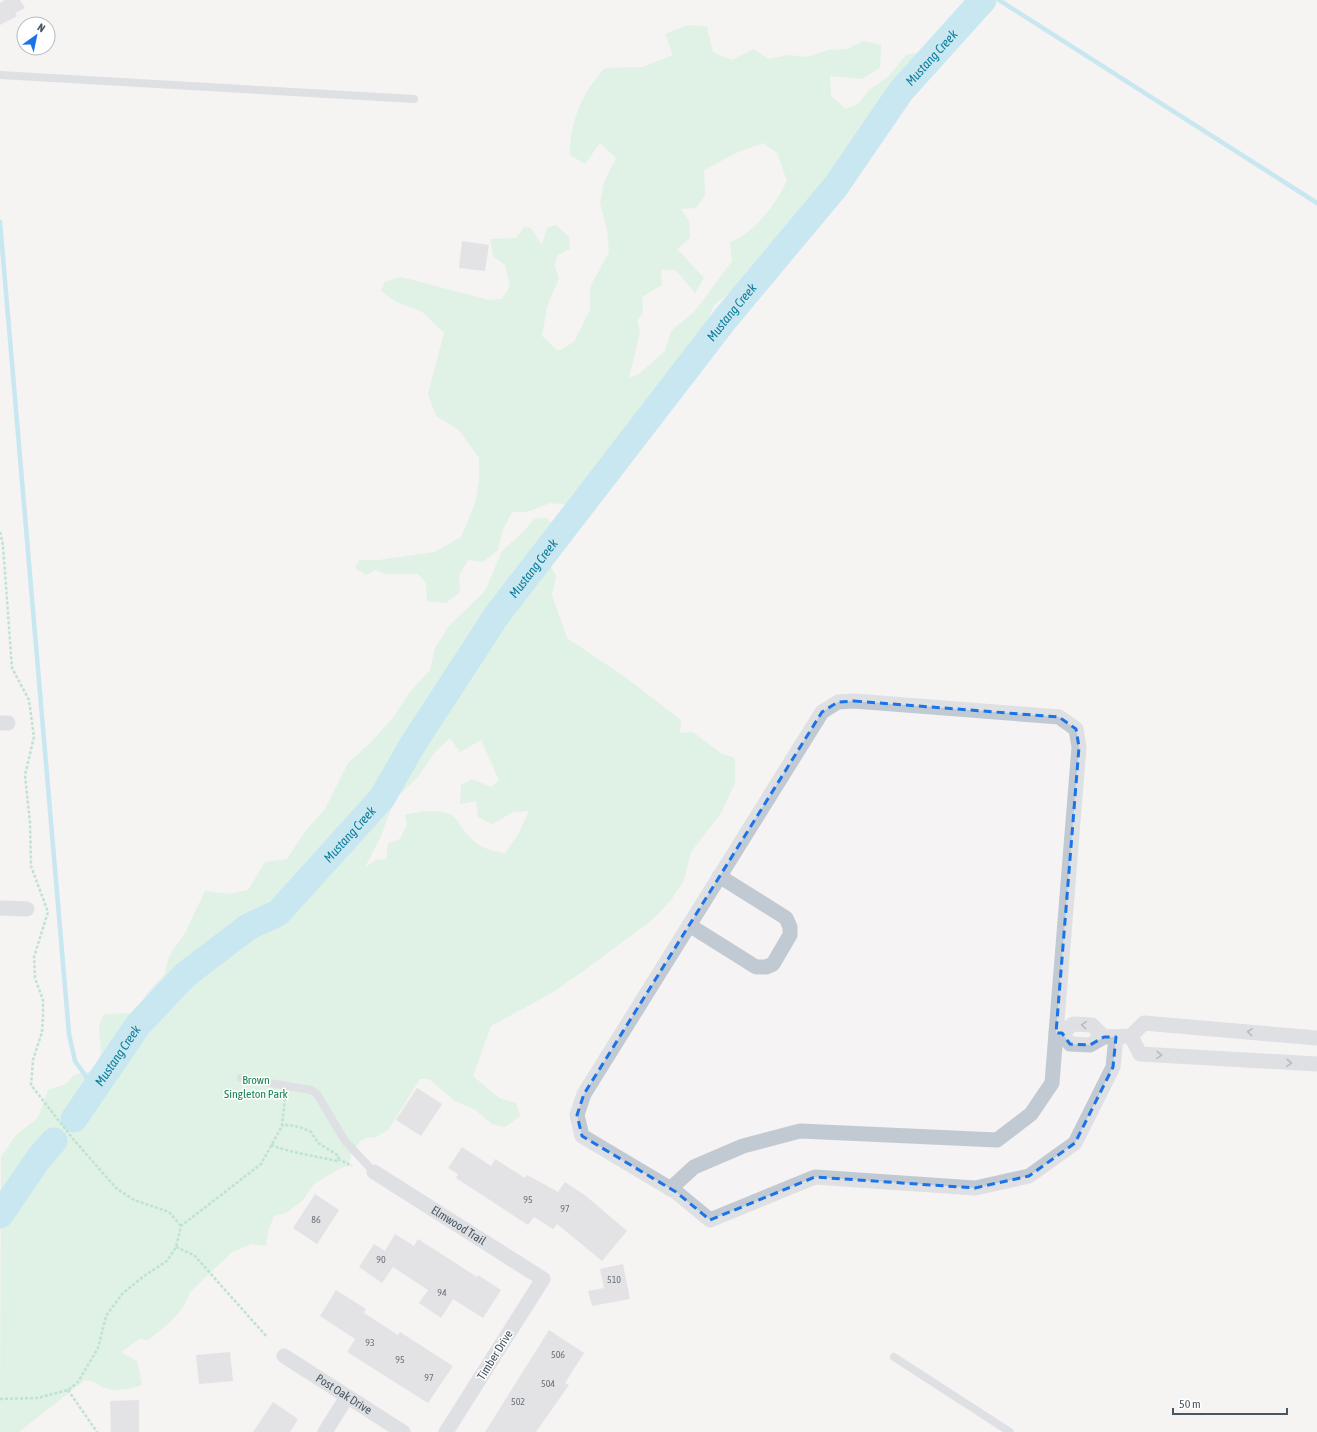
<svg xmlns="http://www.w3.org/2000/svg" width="1317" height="1432" viewBox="0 0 1317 1432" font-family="'Asap Condensed',sans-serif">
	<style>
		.green { fill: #c3f1d5; fill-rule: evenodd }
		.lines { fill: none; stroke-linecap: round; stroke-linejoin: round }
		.stream { stroke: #90daee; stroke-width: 4.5 }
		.river { stroke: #90daee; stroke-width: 27 }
		.building { fill: #cdcfd5 }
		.path { stroke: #7ad0a6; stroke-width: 2.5; stroke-dasharray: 3 2; stroke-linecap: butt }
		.lane { stroke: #c1cad2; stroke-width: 8 }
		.street { stroke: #c1cad2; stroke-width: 15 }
		.oneway { stroke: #6e7983 }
		.marked { fill: none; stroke: #1a73e8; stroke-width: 3; stroke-dasharray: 8 5; stroke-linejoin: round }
		.labels { text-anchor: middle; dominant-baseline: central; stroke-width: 3; stroke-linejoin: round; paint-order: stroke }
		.number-label { font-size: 10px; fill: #6b747e }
		.park-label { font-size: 12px; fill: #17864f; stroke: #fff }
		.street-label { font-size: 12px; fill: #4a5661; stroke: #fff }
		.water-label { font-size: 13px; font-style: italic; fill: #0c7c9b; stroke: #fff }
	</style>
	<rect width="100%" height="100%" fill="#f5f3f3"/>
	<g class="green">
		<path d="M688 25 707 27 713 52 732 60 753 49 769 59 788 55 808 57 828 50 847 49 863 41 881 45 880 68 862 79 830 76 831 96 846 109 858 104 869 90 888 77 906 55 920 52 913 68 898 81 885 103 862 126 849 150 782 230 758 272 714 305 683 385 661 424 625 435 573 505 550 503 527 512H512L502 532 498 550 483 562 468 560 459 575 460 592 446 603 427 601 426 583 418 574H385L376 570 366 575 355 568 359 560H379L434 552 461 537 475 504 479 480V458L458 429 436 416 428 394 444 333 421 311 396 302 381 291 385 282 401 277 489 300 502 299 510 286 505 265 493 256 490 239 516 238 524 227 531 228 542 245 547 228 556 225 569 237 570 249 558 255 554 265 559 278 547 307 542 336 558 351 574 342 590 310V287L609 252 607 229 600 203 604 182 616 158 600 143 585 164 570 155C570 121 582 93 605 68L643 67 673 55 665 34ZM763 143 777 153 787 181C774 206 757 231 730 242L732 261 695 311 671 331 665 351 639 374 629 378 640 332 637 321 643 312 642 297 662 285 661 270H676L695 293 704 278 677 249 690 238 689 221 681 209 696 208 705 196 704 170 736 153Z"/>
		<path d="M546 518 553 524 555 534 543 551 556 576 552 595 567 638 625 677 681 720 680 733 693 732 722 754 735 758V783L721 813 691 852 684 880 671 900 652 920 582 972 550 994 491 1026 473 1076 499 1098 516 1103 520 1116 505 1127 492 1124 474 1109 455 1101 429 1079H420L388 1130 374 1138 369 1137 360 1141 351 1154 349 1165 337 1170 314 1184 303 1200 286 1213 274 1216 268 1231 266 1246 252 1244 232 1252 190 1292C184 1313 165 1327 148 1340L139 1339 121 1352 137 1361 142 1385C130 1389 117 1392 105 1388 96 1385 97 1381 85 1380L19 1432H0L1 1157 16 1135 38 1118 48 1090 66 1084 74 1075 96 1070 101 1052 99 1026 104 1014 136 1013 147 993 165 974 169 956 185 933 205 891 228 894 248 890 265 862 287 859 304 833 325 809 348 763 370 743 393 718 410 692 430 670 435 648 449 626 485 591 502 551 525 530 534 519ZM450 738 460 752 481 740 499 780 491 787 472 779 461 785 460 804 476 801 478 817 492 824 513 812 529 811 519 833 505 853C489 851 478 847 467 834 459 826 458 816 446 813 433 809 418 812 405 815L407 824 400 839 388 843 386 859 376 860 365 867 381 836 395 799 417 778 435 752Z"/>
	</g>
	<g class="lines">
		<g class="stream">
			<polyline points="999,0 1317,203"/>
			<polyline points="0,222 69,1034 75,1061 94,1088"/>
		</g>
		<g class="river">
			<path id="s1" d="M74 1119 138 1025 185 975 248 927 278 913 382 798 413 744 497 615 725 319 836 186 901 91 983 0"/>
			<polyline points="0,1215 39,1158 54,1141"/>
		</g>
	</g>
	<g class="building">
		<polygon points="5,0 20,0 25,8 15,13 17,16 0,25 0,3"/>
		<polygon points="462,241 489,245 485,271 459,268"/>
		<polygon points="417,1088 442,1104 421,1136 396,1120"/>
		<polygon points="462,1147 491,1166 495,1159 525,1178 527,1175 558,1192 565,1182 586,1196 627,1231 602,1261 557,1224 553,1229 534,1217 528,1225 456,1178 458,1174 448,1168"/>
		<polygon points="315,1194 339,1210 317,1244 293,1228"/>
		<polygon points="395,1234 414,1246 418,1239 477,1277 478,1275 501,1290 483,1318 453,1299 441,1318 419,1303 428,1290 393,1267 382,1283 359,1267 374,1244 385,1251"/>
		<polygon points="623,1264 630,1299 592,1306 588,1291 604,1288 600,1269"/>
		<polygon points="336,1290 366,1309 364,1313 398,1335 400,1332 453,1366 428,1403 347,1352 355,1339 320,1316"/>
		<polygon points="549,1330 584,1353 565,1383 569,1385 536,1432 485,1432"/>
		<polygon points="230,1352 233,1381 199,1384 196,1355"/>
		<polygon points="139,1400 139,1432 111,1432 110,1401"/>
		<polygon points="273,1402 298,1419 290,1432 253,1432"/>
	</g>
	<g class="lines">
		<g class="path">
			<polyline points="0,532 3,545 12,668 29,700 34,737 25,775 30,823 31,866 48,912 34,957 35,978 43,1000 43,1016 42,1032 33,1060 31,1085 73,1139 116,1188 134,1200 169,1212 181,1226"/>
			<path d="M271 1145C292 1153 315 1156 337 1161L339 1156 318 1143 311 1132 300 1127 287 1125 282 1126"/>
			<polyline points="338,1159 352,1166"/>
			<polyline points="176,1247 194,1255 267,1337"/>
			<polyline points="68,1390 97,1432"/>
			<polyline points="0,1399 37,1398 68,1390 78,1382 98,1348 106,1316 123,1293 144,1276 167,1261 176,1247 181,1226 261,1164 282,1126 285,1097"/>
		</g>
		<g class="lane">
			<polyline points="0,75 414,99"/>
			<polyline points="241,1078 311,1090 317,1094 345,1141 374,1172"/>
			<polyline points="894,1357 1010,1432"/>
		</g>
		<g class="street">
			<polyline points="0,723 8,723"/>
			<polyline points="0,908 27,909"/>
			<polyline points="689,925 756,967 766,967 773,964 790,935 790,927 786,918 719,876"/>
			<polyline points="1062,1033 1070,1044 1090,1045 1104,1037 1131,1036 1144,1023 1317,1038"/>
			<polyline points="1131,1036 1140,1054 1317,1064"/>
			<polyline points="1104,1037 1092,1025 1073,1024 1062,1033 1056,1033 1079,747 1076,729 1059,717 854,701 838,702 822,712 584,1094 577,1115 582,1136 676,1192 710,1220 815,1177 975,1188 1029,1176 1075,1143 1113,1067 1116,1037"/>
			<path id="s2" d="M374 1172 543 1279 446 1432"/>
			<polyline points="670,1189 694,1167 743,1146 800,1131 997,1140 1031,1114 1052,1083 1056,1033"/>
			<path id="s3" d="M284 1356 403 1432"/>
			<polyline points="325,1432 347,1397"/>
		</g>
	</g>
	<defs><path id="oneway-chevron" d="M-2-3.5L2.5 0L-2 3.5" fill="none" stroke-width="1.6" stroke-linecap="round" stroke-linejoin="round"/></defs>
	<g class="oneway">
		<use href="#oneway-chevron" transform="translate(1084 1025) rotate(-176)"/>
		<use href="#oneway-chevron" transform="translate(1250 1032) rotate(-175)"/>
		<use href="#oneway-chevron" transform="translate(1159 1055) rotate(3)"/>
		<use href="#oneway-chevron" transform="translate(1289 1063) rotate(3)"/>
	</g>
	<path d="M0 0H1317V1432H0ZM854 701 1059 717 1076 729 1079 747 1056 1033H1062L1070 1044 1090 1045 1104 1037H1116L1113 1067 1075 1143 1029 1176 975 1188 815 1177 710 1220 676 1192 582 1136 577 1115 584 1094 822 712 838 702Z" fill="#f5f3f3" fill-opacity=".55" fill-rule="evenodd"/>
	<path class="marked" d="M854 701 1059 717 1076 729 1079 747 1056 1033H1062L1070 1044 1090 1045 1104 1037H1116L1113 1067 1075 1143 1029 1176 975 1188 815 1177 710 1220 676 1192 582 1136 577 1115 584 1094 822 712 838 702Z"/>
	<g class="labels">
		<g class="number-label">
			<text x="528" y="1199">95</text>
			<text x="565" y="1208">97</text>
			<text x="316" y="1219">86</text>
			<text x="381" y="1259">90</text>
			<text x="614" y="1279">510</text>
			<text x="442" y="1292">94</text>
			<text x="370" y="1342">93</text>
			<text x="558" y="1354">506</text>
			<text x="400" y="1359">95</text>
			<text x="429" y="1377">97</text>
			<text x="548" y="1383">504</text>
			<text x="518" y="1401">502</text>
		</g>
		<g class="park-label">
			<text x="256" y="1080">Brown<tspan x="256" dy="14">Singleton Park</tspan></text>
		</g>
		<g class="street-label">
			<text stroke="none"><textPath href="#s2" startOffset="100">Elmwood Trail</textPath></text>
			<text transform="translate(495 1355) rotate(-58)">Timber Drive</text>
			<text stroke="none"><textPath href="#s3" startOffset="71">Post Oak Drive</textPath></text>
		</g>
		<g class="water-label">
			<text stroke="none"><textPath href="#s1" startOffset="1373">Mustang Creek</textPath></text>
			<text stroke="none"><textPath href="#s1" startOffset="1049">Mustang Creek</textPath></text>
			<text stroke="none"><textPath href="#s1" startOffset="725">Mustang Creek</textPath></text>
			<text stroke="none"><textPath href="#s1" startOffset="401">Mustang Creek</textPath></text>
			<text stroke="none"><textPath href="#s1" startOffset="77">Mustang Creek</textPath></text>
		</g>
	</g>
	<g transform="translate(36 36) rotate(33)"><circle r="19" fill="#ffffff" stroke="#b7bbc0"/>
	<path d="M0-3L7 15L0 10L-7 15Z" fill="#1a73e8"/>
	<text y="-6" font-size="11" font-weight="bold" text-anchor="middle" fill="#4a5661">N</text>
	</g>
	<path d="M1173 1408v6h114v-6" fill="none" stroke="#4a5661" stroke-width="2"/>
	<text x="1179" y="1408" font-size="12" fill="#4a5661" stroke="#ffffff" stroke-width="3" paint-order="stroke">50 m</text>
</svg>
